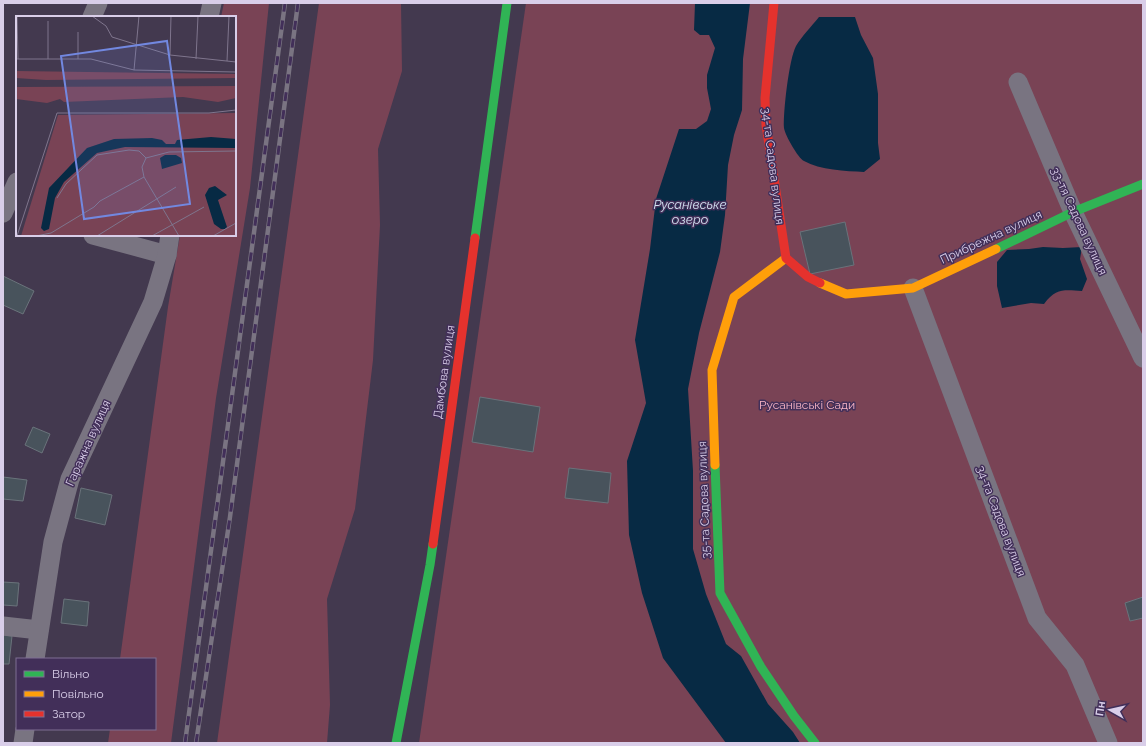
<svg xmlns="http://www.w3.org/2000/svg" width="1146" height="746" viewBox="0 0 1146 746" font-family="Raleway,sans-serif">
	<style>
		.green { fill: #794355 }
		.water { fill: #072a44 }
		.building { fill: #48535c; stroke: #6a737b }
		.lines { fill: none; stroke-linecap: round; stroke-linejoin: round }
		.street { stroke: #797481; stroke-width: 19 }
		.fast { stroke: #30b455; stroke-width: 9 }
		.slow { stroke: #ff9f0a; stroke-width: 9 }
		.jam { stroke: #e5322d; stroke-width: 9 }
		.rail-casing { stroke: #7a7482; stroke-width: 4.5 }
		.rail { stroke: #422f59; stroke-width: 3; stroke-dasharray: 9; stroke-linecap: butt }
		.labels { text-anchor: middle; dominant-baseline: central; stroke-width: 3; stroke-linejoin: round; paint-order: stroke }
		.street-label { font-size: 12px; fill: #d9cee9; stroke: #422f59 }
		.park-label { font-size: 12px; fill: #fcb7c7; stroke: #422f59 }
		.water-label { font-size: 13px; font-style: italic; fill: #d1e3f1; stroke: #422f59 }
		.inset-road { fill: none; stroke: #7f758d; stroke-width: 1 }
		.view { fill: #7288e0; fill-opacity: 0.15; stroke: #7288e0; stroke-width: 2 }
		.inset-edge { fill: none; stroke: #d9cee9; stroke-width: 2 }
	</style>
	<rect width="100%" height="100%" fill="#43394f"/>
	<g class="green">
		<polygon points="224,3 269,3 250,188 216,398 171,743 108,743 110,729 155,729 155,659 120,659 168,307 180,235 235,235 235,17 221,17"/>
		<polygon points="319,3 401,3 402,71 378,149 380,225 373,360 355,509 327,599 330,705 327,743 217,743"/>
		<polygon points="526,3 1143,3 1143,743 419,743"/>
	</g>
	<g class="water">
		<polygon points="695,3 750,3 743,59 742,110 734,135 728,165 725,215 720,252 699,333 688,389 693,471 693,549 706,594 726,644 741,656 768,704 793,732 800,743 726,743 663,658 642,593 629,535 627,461 646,403 635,340 650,249 656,199 679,129 696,129 707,121 711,109 707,88 707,75 715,48 709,35 700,35 694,30"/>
		<path d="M819 17H855L861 35 873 58 878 94V143L880 159 864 172C846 171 820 170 804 161 798 158 785 135 784 128 783 113 789 59 796 46 802 36 811 27 819 17Z"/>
		<path d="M1043 247 1063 248 1082 247 1080 259 1087 279 1082 291C1064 290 1056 288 1044 304L1031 303 1002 308 997 286V262L1007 250 1029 249Z"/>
	</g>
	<g class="building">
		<polygon points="845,222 854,265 810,274 800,232"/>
		<polygon points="3,276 34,291 23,314 3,305"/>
		<polygon points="480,397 540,407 533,452 472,442"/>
		<polygon points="33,427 50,434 42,453 25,445"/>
		<polygon points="569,468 611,473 608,503 565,498"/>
		<polygon points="3,477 27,480 23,501 3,499"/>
		<polygon points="81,488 112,495 105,525 75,518"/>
		<polygon points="3,582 19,583 17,606 3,605"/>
		<polygon points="1143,597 1143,618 1130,621 1125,603"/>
		<polygon points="64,599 89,602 87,626 61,623"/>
		<polygon points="3,635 12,636 9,664 3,664"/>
	</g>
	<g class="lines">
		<g class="street">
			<polyline points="92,17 98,3"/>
			<polyline points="209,17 212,3"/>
			<polyline points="1018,82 1073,212 1143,358"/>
			<polyline points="3,213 17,182"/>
			<polyline points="93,235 167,255"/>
			<polyline points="913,288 1037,618 1075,665 1108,743"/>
			<polyline points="3,626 39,630"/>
			<polyline points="35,659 53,542 70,479 153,302 167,255 170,235"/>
			<polyline points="23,743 25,729"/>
		</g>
		<g class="fast">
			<polyline points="475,238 507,3"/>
			<polyline points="996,249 1073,212 1143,184"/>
			<polyline points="715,465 720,593 761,667 794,716 815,743"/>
			<polyline points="396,743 430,565 433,544"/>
		</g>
		<g class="slow">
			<polyline points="820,283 846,294 913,288 996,249"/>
			<polyline points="715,465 712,370 734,297 786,258"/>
		</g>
		<g class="jam">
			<polyline points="774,3 765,98 766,125 786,258 808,277 820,283"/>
			<polyline points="433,544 475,238"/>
		</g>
		<g class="rail-casing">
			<g id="rail">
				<polyline points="185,743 285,3"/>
				<polyline points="196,743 230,517 298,3"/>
			</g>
		</g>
		<use href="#rail" class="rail"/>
	</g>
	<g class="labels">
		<g class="street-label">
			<text transform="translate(773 166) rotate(83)">34-та Садова вулиця</text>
			<text transform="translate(1079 221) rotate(65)">33-тя Садова вулиця</text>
			<text transform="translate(991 237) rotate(-25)">Прибрежна вулиця</text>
			<text transform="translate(444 372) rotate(-82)">Дамбова вулиця</text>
			<text transform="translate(88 443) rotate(-66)">Гаражна вулиця</text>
			<text transform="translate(704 500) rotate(-92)">35-та Садова вулиця</text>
			<text transform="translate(1001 521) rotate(69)">34-та Садова вулиця</text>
		</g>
		<g class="park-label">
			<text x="807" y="405">Русанівські Сади</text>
		</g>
		<g class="water-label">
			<text x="690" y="204">Русанівське<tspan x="690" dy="15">озеро</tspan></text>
		</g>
	</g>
	<g transform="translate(16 16)">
		<rect width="220" height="220" fill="#43394f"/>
		<path d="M0 55 220 58V62L30 64 0 62ZM220 70V82L202 86 167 81 48 86 44 83 31 87 0 83V71ZM220 97V220H5L42 99Z" fill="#794355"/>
		<path d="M195 121 220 123V132L109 131 81 137 48 166 39 182 33 213 28 215 25 212 33 172 71 132 98 123 136 122 146 124 150 128H159L161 124ZM149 139H160L165 142 166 147 146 153 144 142ZM199 170 211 179 202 184 211 211 209 213H205L198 208 189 179 193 172Z" fill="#072a44"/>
		<path class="inset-road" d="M1 0 2 43M76 0 90 10 96 21 154 39 220 46M32 5V43M62 16V43M154 39 155 0M0 43H75L118 54 220 56M180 43 182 0M211 45 213 0M118 54 123 0M41 182 50 168 81 139 113 134 123 135 130 142M1 220 41 97H193L220 94M20 220 35 217 78 191 84 185 128 161M81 220 160 171M136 220 188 191M163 220 128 161 126 151 130 142 153 136 220 135M197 220 220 207"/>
		<path class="view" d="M151 25 174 188 68 203 45 40Z"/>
		<rect width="220" height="220" class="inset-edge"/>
	</g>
	<rect width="1146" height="746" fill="none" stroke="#d9cee9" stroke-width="8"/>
	<rect x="16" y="658" width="140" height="72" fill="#422f59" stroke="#7e6f93"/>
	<rect x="24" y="671" width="20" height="6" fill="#30b455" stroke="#7e6f93"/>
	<text x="52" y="678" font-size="12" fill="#d9cee9">Вільно</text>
	<rect x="24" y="691" width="20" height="6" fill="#ff9f0a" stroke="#7e6f93"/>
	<text x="52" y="698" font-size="12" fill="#d9cee9">Повільно</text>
	<rect x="24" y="711" width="20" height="6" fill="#e5322d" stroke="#7e6f93"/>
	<text x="52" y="718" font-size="12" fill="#d9cee9">Затор</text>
	<g transform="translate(1110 710) rotate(278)" stroke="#422f59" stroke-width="3" paint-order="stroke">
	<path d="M0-3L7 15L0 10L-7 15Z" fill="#d9cee9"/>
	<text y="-6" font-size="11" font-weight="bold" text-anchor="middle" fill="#d9cee9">Пн</text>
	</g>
</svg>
